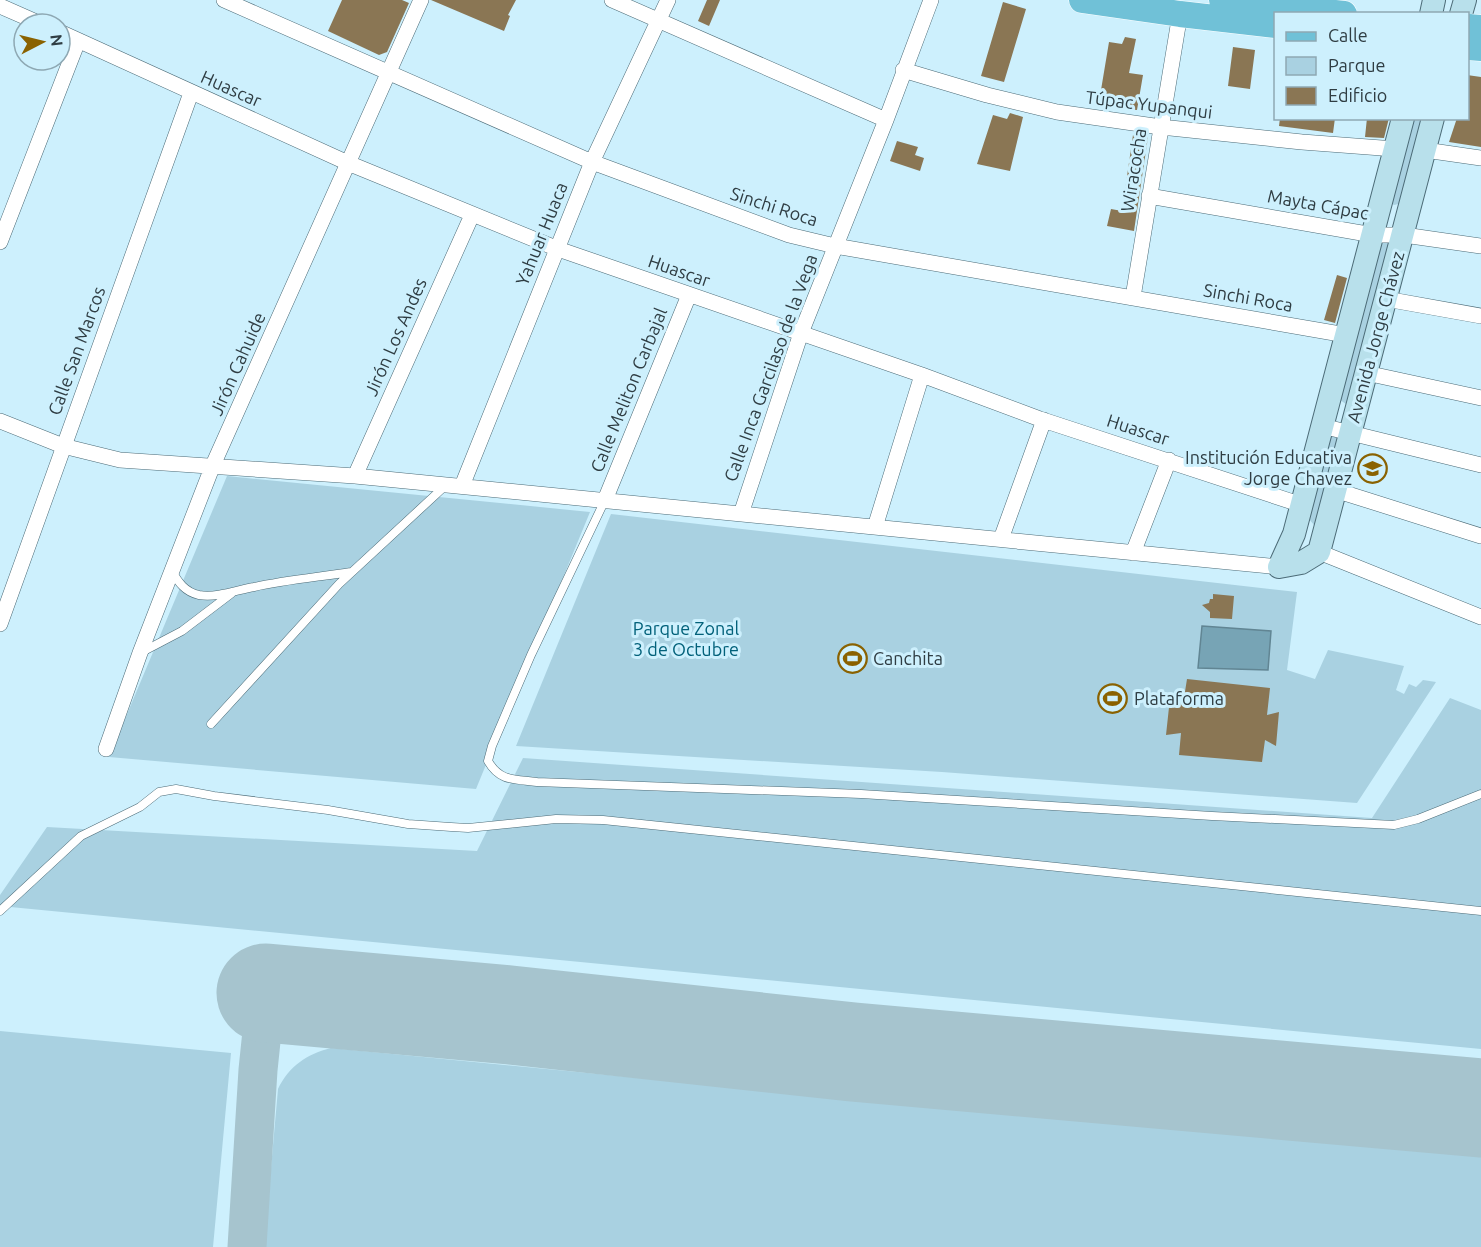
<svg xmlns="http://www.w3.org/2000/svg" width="1481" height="1247" font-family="Ubuntu,sans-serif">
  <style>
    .green { fill: #a9d1e1 }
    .water { fill: #77a4b5; stroke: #618593; stroke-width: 1.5 }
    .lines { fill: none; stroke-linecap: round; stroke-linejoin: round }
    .taxiway { stroke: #a6c4ce; stroke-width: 39 }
    .runway { stroke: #a6c4ce; stroke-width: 99 }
    .building { fill: #8a7654 }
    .lane-casing { stroke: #4c6b77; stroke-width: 9 }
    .street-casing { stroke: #4c6b77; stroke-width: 16 }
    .secondary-casing { stroke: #4c6b77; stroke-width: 24 }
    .primary-casing { stroke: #fff; stroke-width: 27 }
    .lane { stroke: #fff; stroke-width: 8 }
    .street { stroke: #fff; stroke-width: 15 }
    .secondary { stroke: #b8e0eb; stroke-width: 22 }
    .primary { stroke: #70c1d7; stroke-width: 26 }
    .labels { text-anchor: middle; stroke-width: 6; stroke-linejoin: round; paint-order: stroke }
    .street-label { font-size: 18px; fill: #2f3d43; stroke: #cdf0fd }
    .poi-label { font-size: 18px; fill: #2f3d43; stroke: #cdf0fd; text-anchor: start }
    .park-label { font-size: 18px; fill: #02617a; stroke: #cdf0fd }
  </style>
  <rect width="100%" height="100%" fill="#cdf0fd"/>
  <path class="green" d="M1411 119H1425L1403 203 1394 205 1389 201Z
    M1380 242H1393L1354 399 1346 404 1337 398Z
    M1328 434 1343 440 1321 522 1314 525 1308 518Z
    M227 476 590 512 476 789 109 757Z
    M611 514 1297 592 1287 670 1315 679 1328 650 1404 666 1396 690 1404 694 1409 684 1416 687 1423 680 1436 682 1357 803 942 772 516 746Z
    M1450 698 1481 710V1049L0 906V895L47 827 477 851 523 758 1372 818Z
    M0 1031 231 1053 213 1247H0Z
    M331 1048 742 1088 1481 1155V1247H264L278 1089C289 1066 307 1054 331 1048Z"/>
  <path class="water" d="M1202 626 1271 631 1268 670 1198 668Z"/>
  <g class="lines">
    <path class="taxiway" d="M247 1247 258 1070 266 993"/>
    <path class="runway" d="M266 993 510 1015 853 1052 1481 1108"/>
  </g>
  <path class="building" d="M342 0H402L409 3 387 52 379 55 328 31Z
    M431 0H516L508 15 510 16 504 31Z
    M707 0H720L709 26 698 21Z
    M1003 2 1026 9 1004 82 981 76Z
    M1125 37 1136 39 1129 73 1143 75 1137 110 1111 107 1112 104 1099 102 1109 42 1122 44Z
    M1233 47 1255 50 1250 89 1228 86Z
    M1467 75 1481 77V147L1449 142 1457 118H1467Z
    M1010 113 1023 117 1010 171 977 164 993 115 1007 119Z
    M1280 118H1335L1333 133 1279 126Z
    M1367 118H1389L1384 138 1365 137Z
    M1133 135 1148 137 1134 231 1107 226 1111 209 1122 211Z
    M897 141 918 147 915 155 924 158 920 171 890 161Z
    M1337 275 1347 278 1335 323 1324 320Z
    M1213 594 1234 596 1232 619 1210 618V612L1202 605 1209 603 1210 599H1213Z
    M1187 679 1270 688 1267 715 1279 712 1276 746 1265 740 1262 762 1179 755 1181 733 1166 735 1170 698H1184Z"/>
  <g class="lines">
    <defs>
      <path id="lane" d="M605 500 531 655 492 746 488 761C500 782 515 779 537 782L861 794 1212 816 1394 825 1418 819 1481 794
        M172 571C178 582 185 592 199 595 217 598 237 590 254 587 285 580 319 577 351 572
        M142 652 182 631 232 593
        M211 724 339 584 445 486
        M0 911 81 836 140 807 159 792 176 789 214 796 328 810 408 824 451 827 468 828 556 819 603 820 1481 911"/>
      <path id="street" d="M224 0 592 162 789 235 835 246 1346 335
        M612 0 886 120
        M0 6 41 24
        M60 32 348 163 558 249 922 375 1040 419 1302 505
        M903 70 987 95 1057 112 1161 127 1302 142 1395 149
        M1425 150 1481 158
        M1149 196 1373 235H1404L1481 246
        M0 242 78 41
        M1133 297 1180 14
        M1386 299 1481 316
        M1366 373 1481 398
        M0 421 63 446 120 460 355 476 1279 567
        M1322 426 1481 465
        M355 476 472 215
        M462 486 592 162 668 0
        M1335 490 1481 536
        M605 500 689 295
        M741 514 801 333 886 120 931 0
        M875 527 922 375
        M1001 539 1044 420
        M1319 552 1481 617
        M1133 553 1169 460
        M0 624 191 93
        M106 749 140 653 213 465 421 0"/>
      <path id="secondary" d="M1431 14 1434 0
        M1461 14 1465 0
        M1279 567 1301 563 1319 552 1433 118
        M1279 567 1294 534 1403 118"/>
      <path id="primary" d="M1082 0 1180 14 1276 25
        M1222 0 1344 14
        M1468 27 1481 28
        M1468 47 1481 48"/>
    </defs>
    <use href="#lane" class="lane-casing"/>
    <use href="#street" class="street-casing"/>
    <use href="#secondary" class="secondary-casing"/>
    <use href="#primary" class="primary-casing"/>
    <use href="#lane" class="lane"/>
    <use href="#street" class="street"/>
    <use href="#secondary" class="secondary"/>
    <use href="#primary" class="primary"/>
  </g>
  <defs>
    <symbol id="school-ring" viewBox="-11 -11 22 22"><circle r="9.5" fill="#cdf0fd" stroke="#8a6201" stroke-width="1.5"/><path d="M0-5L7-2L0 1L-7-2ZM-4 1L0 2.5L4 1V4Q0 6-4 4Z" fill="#8a6201"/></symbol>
    <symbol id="stadium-ring" viewBox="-11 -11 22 22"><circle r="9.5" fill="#cdf0fd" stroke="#8a6201" stroke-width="1.5"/><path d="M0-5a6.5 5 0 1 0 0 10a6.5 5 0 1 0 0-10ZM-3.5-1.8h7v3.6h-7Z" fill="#8a6201"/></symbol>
  </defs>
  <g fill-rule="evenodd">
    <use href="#school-ring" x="1356" y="452" width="33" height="33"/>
    <use href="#stadium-ring" x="836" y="642" width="33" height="33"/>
    <use href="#stadium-ring" x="1096" y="682" width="33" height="33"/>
  </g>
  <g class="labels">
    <g class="street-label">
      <text transform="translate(231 89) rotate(24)" y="6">Huascar</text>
      <text transform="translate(1149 105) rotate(7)" y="6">Túpac Yupanqui</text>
      <text transform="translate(1134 170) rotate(-81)" y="6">Wiracocha</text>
      <text transform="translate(1318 205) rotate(10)" y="6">Mayta Cápac</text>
      <text transform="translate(774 207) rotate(18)" y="6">Sinchi Roca</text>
      <text transform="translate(542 234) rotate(-68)" y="6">Yahuar Huaca</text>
      <text transform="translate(679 271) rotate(19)" y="6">Huascar</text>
      <text transform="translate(1248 298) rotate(10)" y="6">Sinchi Roca</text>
      <text transform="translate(396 337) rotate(-66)" y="6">Jirón Los Andes</text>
      <text transform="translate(1376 337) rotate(-75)" y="6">Avenida Jorge Chávez</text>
      <text transform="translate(77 351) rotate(-70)" y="6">Calle San Marcos</text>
      <text transform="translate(238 364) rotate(-66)" y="6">Jirón Cahuide</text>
      <text transform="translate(771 368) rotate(-70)" y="6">Calle Inca Garcilaso de la Vega</text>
      <text transform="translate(629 390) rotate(-68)" y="6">Calle Meliton Carbajal</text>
      <text transform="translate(1138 430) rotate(18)" y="6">Huascar</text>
    </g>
    <g class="poi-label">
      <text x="1352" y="464" text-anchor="end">Institución Educativa<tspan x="1352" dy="21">Jorge Chavez</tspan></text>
      <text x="873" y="665">Canchita</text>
      <text x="1134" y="705">Plataforma</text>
    </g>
    <g class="park-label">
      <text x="686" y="635">Parque Zonal<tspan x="686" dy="21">3 de Octubre</tspan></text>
    </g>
  </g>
  <rect x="1274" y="12" width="195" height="108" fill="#cdf0fd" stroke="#8ea8b3" stroke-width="1.5"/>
  <rect x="1286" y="32" width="30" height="9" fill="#70c1d7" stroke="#8ea8b3" stroke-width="1.5"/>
  <text x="1328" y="42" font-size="18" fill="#2f3d43">Calle</text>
  <rect x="1286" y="57" width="30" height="18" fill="#a9d1e1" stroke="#8ea8b3" stroke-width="1.5"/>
  <text x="1328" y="72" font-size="18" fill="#2f3d43">Parque</text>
  <rect x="1286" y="87" width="30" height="18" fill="#8a7654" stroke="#8ea8b3" stroke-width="1.5"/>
  <text x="1328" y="102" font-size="18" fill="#2f3d43">Edificio</text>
  <g transform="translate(42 42) rotate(83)"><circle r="28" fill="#cdf0fd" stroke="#8ea8b3" stroke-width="1.5"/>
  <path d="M0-4.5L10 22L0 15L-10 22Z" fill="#8a6201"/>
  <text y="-9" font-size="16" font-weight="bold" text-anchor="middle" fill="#2f3d43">N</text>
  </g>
</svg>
